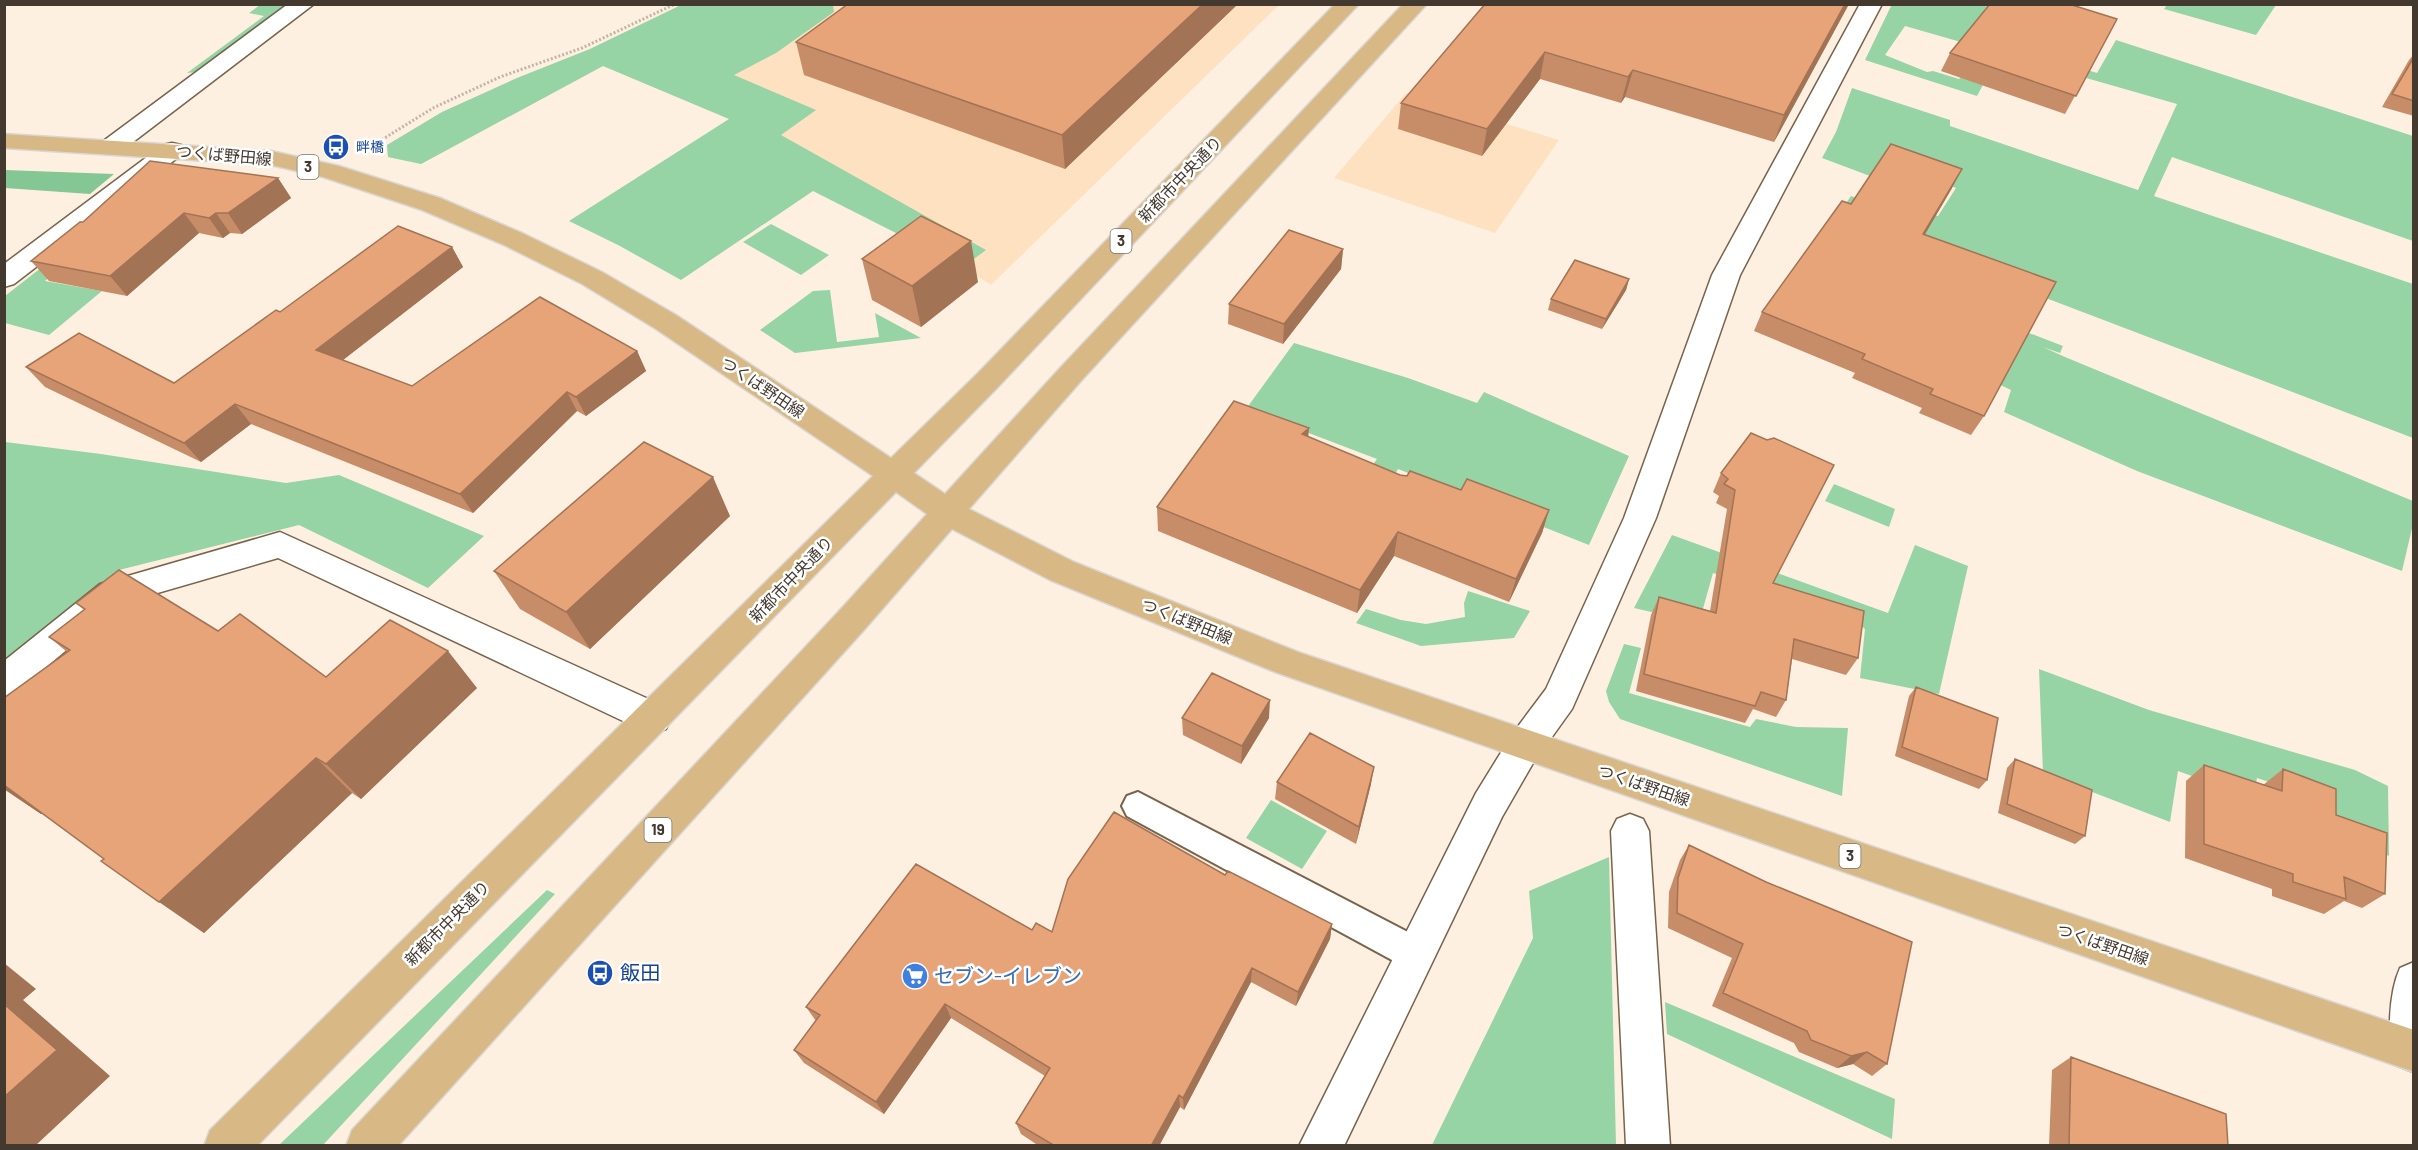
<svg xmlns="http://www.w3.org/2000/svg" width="2418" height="1150" font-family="Barlow,'Noto Sans JP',sans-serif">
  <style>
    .built { fill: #fee1c0 }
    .green { fill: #96d3a5 }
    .forest { fill: #84c694 }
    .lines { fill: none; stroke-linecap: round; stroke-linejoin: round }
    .service-casing { stroke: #78644c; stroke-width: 4 }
    .minor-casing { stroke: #78644c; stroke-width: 3 }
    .tertiary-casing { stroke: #78644c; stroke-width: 3 }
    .primary-casing { stroke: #d9d7d5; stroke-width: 3 }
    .path { stroke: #c2b5a7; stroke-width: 3; stroke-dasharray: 2 2; stroke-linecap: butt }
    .service { fill: #fff; fill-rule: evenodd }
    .minor { fill: #fff; fill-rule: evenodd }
    .tertiary { fill: #fff; fill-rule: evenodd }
    .primary { fill: #d8b985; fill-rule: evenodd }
    .wall { fill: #c78d68 }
    .shaded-wall { fill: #a27355 }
    .building { fill: #e7a479; stroke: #a27355; stroke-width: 1.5 }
    .labels { text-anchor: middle; stroke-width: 5; stroke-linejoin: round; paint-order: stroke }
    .far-transit-label { font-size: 14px; fill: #164399; stroke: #fff; text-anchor: start }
    .shield { fill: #fff; stroke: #7b746d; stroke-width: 1.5 }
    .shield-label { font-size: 15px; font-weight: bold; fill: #43392f }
    .street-label { font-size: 16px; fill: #43392f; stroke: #fff }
    .near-transit-label { font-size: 20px; fill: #164399; stroke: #fff; text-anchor: start }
    .near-shop-label { font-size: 20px; fill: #366cbe; stroke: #fff; text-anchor: start }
  </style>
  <rect width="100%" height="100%" fill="#fef0e0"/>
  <path class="built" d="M681 5H1279L991 285 729 119 603 66 421 164 388 157 387 145 442 112 517 78 590 49Z
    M1406 93 1559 140 1495 233 1334 178Z"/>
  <path class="green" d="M1892 4 1988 5 1973 27 2029 52 2097 73 2116 40 2413 136V241L2172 157 2154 196 2413 284V438L1836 218 1851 196 1877 205 1880 198 1938 216 1956 188 1881 161 1870 176 1822 158 1836 132 1852 88 1950 120V126L2138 190 2177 104 1905 26 1885 55 1927 72 1933 71 1959 79 1964 74 1985 81 1977 96 1865 60Z
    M260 5H288L198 72 187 73 264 16 249 13Z
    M681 5H833L834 12 776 53 734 75 816 110 781 135 986 250 963 267 813 191 681 280 618 245 569 221 729 119 603 66 421 164 388 157 387 145 442 112 517 78 590 49Z
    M2167 5 2276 4V5L2256 35 2164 9Z
    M97 224 95 240 45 281 102 291 49 335 5 323V296Z
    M771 224 829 255 801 275 743 242Z
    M830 290 837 342 879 337 875 313 921 338 795 353 760 330 813 291Z
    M1990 318 2063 346 2060 353 2043 347 2065 357 2413 501V524L2402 571 2137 471 2004 412 2011 390 1968 370Z
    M1294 343 1408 378 1477 403 1484 392 1629 456 1589 545 1398 469 1362 534 1352 492 1377 459 1246 409Z
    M5 442 101 454 286 483 339 475 484 536 428 588 299 525 119 570 5 663Z
    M1834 484 1895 509 1889 527 1825 501Z
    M1672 535 1888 613 1915 545 1968 566 1939 694 1860 678 1865 629 1851 617 1713 573 1699 623 1634 608Z
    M1468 591 1530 611 1514 638 1421 646 1356 623 1366 609 1401 620 1426 624 1465 617 1464 603Z
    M1624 644 1641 648 1629 693 1750 727 1756 719 1796 727 1848 728 1842 796 1620 719 1609 702 1606 691Z
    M2039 669 2149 710 2355 770 2388 786 2389 856 2328 829 2318 798 2257 778 2253 798 2178 771 2170 822 2043 773Z
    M1271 800 1327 831 1302 869 1246 838Z
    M1609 857 1616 1145H1432L1533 938 1529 891Z
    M547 890 555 894 323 1145H279Z
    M1665 1002 1895 1099 1892 1139 1667 1034Z"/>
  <path class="forest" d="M5 170 114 174 90 194 5 188Z"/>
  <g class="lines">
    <defs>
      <path id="service" d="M1138 792 1427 942 1432 954 1427 966 1415 971 1403 966 1127 816 1122 806 1127 796Z"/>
      <path id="minor" d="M288 4H314L120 152 111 154 102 152 99 147 102 142Z
        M1860 4H1882L1740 275 1656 518 1572 709 1539 755 1526 760 1513 755 1508 744 1513 733 1546 689 1624 518 1712 275Z
        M172 143 181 145 184 150 181 155 14 284 4 287V264L163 145Z
        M280 532 666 707 671 718 666 729 653 733 640 729 278 558 123 603 16 692 4 697V661L100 584Z
        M1630 814 1643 819 1649 831 1670 1146H1626L1611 831 1617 819Z
        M2414 962V1070L2411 1071 2396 1065C2386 1041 2389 992 2400 968Z"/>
      <path id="tertiary" d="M1526 728 1539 733 1544 744 1502 817 1344 1146H1299L1476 793 1513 733Z"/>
      <path id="primary" d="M1335 4H1359L998 387 914 473 945 494 1061 367 1403 4H1427L1081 381 969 509 1074 562 1298 652 2414 1030V1072L1275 672 1050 580 952 529 864 630 398 1146H346L352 1130 840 610 927 514 896 492 257 1146H204L210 1130 873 476 656 329 582 284 504 245 422 210 323 177 271 165 4 148V134L271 151 339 166 440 198 522 233 602 272 676 315 891 458 978 373Z"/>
    </defs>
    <use href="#service" class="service-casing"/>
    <use href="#minor" class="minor-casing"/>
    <use href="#tertiary" class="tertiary-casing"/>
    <use href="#primary" class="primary-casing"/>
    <path class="path" d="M375 144 433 108 500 77 582 48 675 4"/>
    <use href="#service" class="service"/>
    <use href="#minor" class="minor"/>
    <use href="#tertiary" class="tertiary"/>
    <use href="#primary" class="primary"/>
  </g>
  <path class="wall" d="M848 4H1238L1065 169 804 75 796 42Z
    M1485 4H1849L1774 142 1625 97 1621 103 1540 79 1482 156 1398 129 1401 103Z
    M2117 19 2065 114 1941 71 1950 53Z
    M2414 54V116L2382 107 2409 60Z
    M278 178 291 198 242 234 230 233 223 238 199 233 127 296 49 281 31 261 83 222Z
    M1952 188 1925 234 1984 416 1971 435 1919 413 1922 408 1852 378 1855 373 1754 331 1762 312 1851 204Z
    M452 247 463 267 343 360 412 386 637 351 646 371 586 416 577 411 473 513 251 424 201 462 45 387 26 367 174 383 280 312Z
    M1343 249 1341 269 1283 344 1228 324 1229 304Z
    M862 259 978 282 921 327 872 300Z
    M1629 279 1626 290 1602 329 1548 310 1551 299Z
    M1751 433 1773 583 1858 658 1846 675 1792 659 1786 700 1776 717 1753 709 1745 723 1636 691 1651 615 1659 597 1710 611 1727 509 1716 503 1719 496 1713 492 1721 473Z
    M1308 437 1400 475 1461 490 1549 510 1542 533 1509 602 1394 556 1357 613 1158 531 1157 507Z
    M730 516 590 649 520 609 494 571Z
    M76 603 218 631 326 677 477 688 361 799 352 793 204 933 43 813 41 814 4 789V698L67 652 49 637 84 610Z
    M1916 687 1987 780 1979 789 1895 756 1909 696Z
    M1182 718H1269L1241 764 1183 735Z
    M2015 759 2085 836 2075 844 1998 813 2007 768Z
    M2204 765 2263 785 2283 769 2336 815 2385 894 2362 908 2344 901 2324 914 2272 896V889L2185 858 2186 781Z
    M1277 782 1371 784 1356 844 1275 799Z
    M1689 845 1887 1064 1872 1076 1853 1064 1837 1068 1799 1052 1794 1043 1712 1006 1732 958 1668 928 1669 892 1680 860Z
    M1225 875 1332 924 1330 939 1296 1006 1251 982 1184 1110 1180 1107 1159 1146H1039L1021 1134 1016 1123 1045 1076 951 1018 884 1114 804 1063 794 1050 816 1021 806 1007 1032 930 1052 932Z
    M2071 1057 2228 1146H2049L2052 1070Z"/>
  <path class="shaded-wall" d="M1203 4H1238L1065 169 1062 135Z
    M1845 4H1849L1774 142 1784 115Z
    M1545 52 1540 79 1482 156 1487 129Z
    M1633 70 1625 97 1621 103 1628 77Z
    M1962 169 1952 188 1914 253 1923 234Z
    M278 178 291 198 242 234 228 213Z
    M184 213 199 233 127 296 110 276Z
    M216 213 230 233 223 238 209 218Z
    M971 241 978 282 921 327 912 286Z
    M452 247 463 267 330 370 316 350Z
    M1343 249 1341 269 1283 344 1284 324Z
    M1629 279 1626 290 1602 329 1606 319Z
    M637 351 646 371 586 416 576 397Z
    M567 392 577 411 473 513 460 494Z
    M235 404 251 424 201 462 184 443Z
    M1309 428 1307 452 1302 434Z
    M713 477 730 516 590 649 566 612Z
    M1549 510 1542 533 1509 602 1516 579Z
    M1398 532 1394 556 1357 613 1360 590Z
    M448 651 477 688 361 799 326 764Z
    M1270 700 1269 718 1241 764 1242 746Z
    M316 758 352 793 204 933 159 902Z
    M1374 767 1371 784 1356 844 1359 827Z
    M4 784 44 812 41 814 4 789Z
    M1332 924 1330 939 1296 1006 1298 992Z
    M4 963 36 989 23 1000 110 1076 35 1146H4Z
    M1252 968 1251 982 1184 1110 1183 1098Z
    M945 1004 951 1018 884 1114 876 1102Z
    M1867 1052 1853 1064 1837 1068 1851 1056Z
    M1179 1095 1180 1107 1159 1146H1151Z"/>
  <path class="building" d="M848 4H1203L1062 135 796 42Z
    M1485 4H1845L1784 115 1633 70 1628 77 1545 52 1487 129 1401 103Z
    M1990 4H2069L2117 19 2076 96 1950 53Z
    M2414 57V101L2392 94Z
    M1891 144 1962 169 1923 234 2056 282 1984 416 1930 394 1933 389 1862 359 1865 354 1762 312 1842 201 1851 204Z
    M150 161 278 178 228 213H216L209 218 184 213 110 276 31 261 80 222H83Z
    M921 216 971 241 912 286 862 259Z
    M398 226 452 247 316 350 412 386 540 297 637 351 576 397 567 392 460 494 235 404 184 443 26 367 79 333 174 383 276 310 280 312Z
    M1289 230 1343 249 1284 324 1229 304Z
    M1575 260 1629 279 1606 319 1551 299Z
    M1234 401 1309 428 1302 434 1400 475 1407 476 1410 471 1461 490 1467 479 1549 510 1516 579 1398 532 1360 590 1157 507Z
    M1751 433 1767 440 1774 438 1834 465 1773 583 1864 611 1858 658 1794 639 1786 700 1761 692 1755 706 1644 674 1659 597 1716 613 1735 490 1724 484 1728 479 1721 473Z
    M644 442 713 477 566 612 494 571Z
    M119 570 218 631 240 614 326 677 390 620 448 651 326 764 316 758 159 902 101 861 104 859 4 785V698L70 650 49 637 85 609 76 603Z
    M1212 673 1270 700 1242 746 1182 718Z
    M1916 687 1998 718 1987 780 1902 747Z
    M1310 733 1374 767 1359 827 1277 782Z
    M2015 759 2092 790 2085 836 2007 804Z
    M2204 765 2282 791 2283 769 2336 789V815L2387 833 2385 894 2344 877 2346 899 2293 882V874L2204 844Z
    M1114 812 1225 875 1228 871 1332 924 1298 992 1252 968 1183 1098 1179 1095 1151 1146H1055L1016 1123 1050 1068 945 1004 876 1102 794 1050 820 1015 806 1007 916 864 1032 930 1036 923 1052 932 1068 879Z
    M1689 845 1766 882 1912 942 1887 1064 1867 1052 1851 1056 1811 1040 1807 1031 1723 993 1743 944 1677 913 1678 878Z
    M4 1004 57 1050 4 1097Z
    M2071 1057 2226 1114 2228 1146H2069Z"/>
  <defs>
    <symbol id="bus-disc" viewBox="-11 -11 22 22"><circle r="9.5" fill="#1a4fb4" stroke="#fff"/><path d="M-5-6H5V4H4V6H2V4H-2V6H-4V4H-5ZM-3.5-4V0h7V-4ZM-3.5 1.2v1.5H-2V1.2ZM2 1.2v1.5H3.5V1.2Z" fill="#fff"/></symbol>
    <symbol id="supermarket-disc" viewBox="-11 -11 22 22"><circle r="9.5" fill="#3f7fe0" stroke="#fff"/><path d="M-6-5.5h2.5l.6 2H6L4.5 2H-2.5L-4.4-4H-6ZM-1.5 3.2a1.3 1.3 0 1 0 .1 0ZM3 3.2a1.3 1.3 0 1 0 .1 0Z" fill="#fff"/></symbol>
  </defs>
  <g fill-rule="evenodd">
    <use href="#bus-disc" x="321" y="132" width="30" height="30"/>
    <use href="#bus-disc" x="585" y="958" width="30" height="30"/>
    <use href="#supermarket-disc" x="900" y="961" width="30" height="30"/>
  </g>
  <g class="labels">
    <g class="far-transit-label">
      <text x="356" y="152">畔橋</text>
    </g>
    <g class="shield">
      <rect x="297.5" y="155" width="21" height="24" rx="4.5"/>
      <rect x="1110.5" y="229" width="21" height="24" rx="4.5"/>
      <rect x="644.5" y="818" width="27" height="24" rx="4.5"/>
      <rect x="1839.5" y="844" width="21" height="24" rx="4.5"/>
    </g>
    <g class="shield-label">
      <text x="308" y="172">3</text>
      <text x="1121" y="246">3</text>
      <text x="658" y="835">19</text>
      <text x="1850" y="861">3</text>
    </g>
    <g class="street-label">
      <text transform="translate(224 155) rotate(5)" y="6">つくば野田線</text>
      <text transform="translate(1180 179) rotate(-46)" y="6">新都市中央通り</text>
      <text transform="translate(763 387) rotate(34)" y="6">つくば野田線</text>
      <text transform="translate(791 579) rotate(-46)" y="6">新都市中央通り</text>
      <text transform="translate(1187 621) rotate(22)" y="6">つくば野田線</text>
      <text transform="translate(1644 785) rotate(19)" y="6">つくば野田線</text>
      <text transform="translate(447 923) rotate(-45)" y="6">新都市中央通り</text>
      <text transform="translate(2103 944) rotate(19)" y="6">つくば野田線</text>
    </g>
    <g class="near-transit-label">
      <text x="620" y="980">飯田</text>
    </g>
    <g class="near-shop-label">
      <text x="934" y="983">セブン-イレブン</text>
    </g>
  </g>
  <rect width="2418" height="1150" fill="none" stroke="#43392f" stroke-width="12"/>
</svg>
